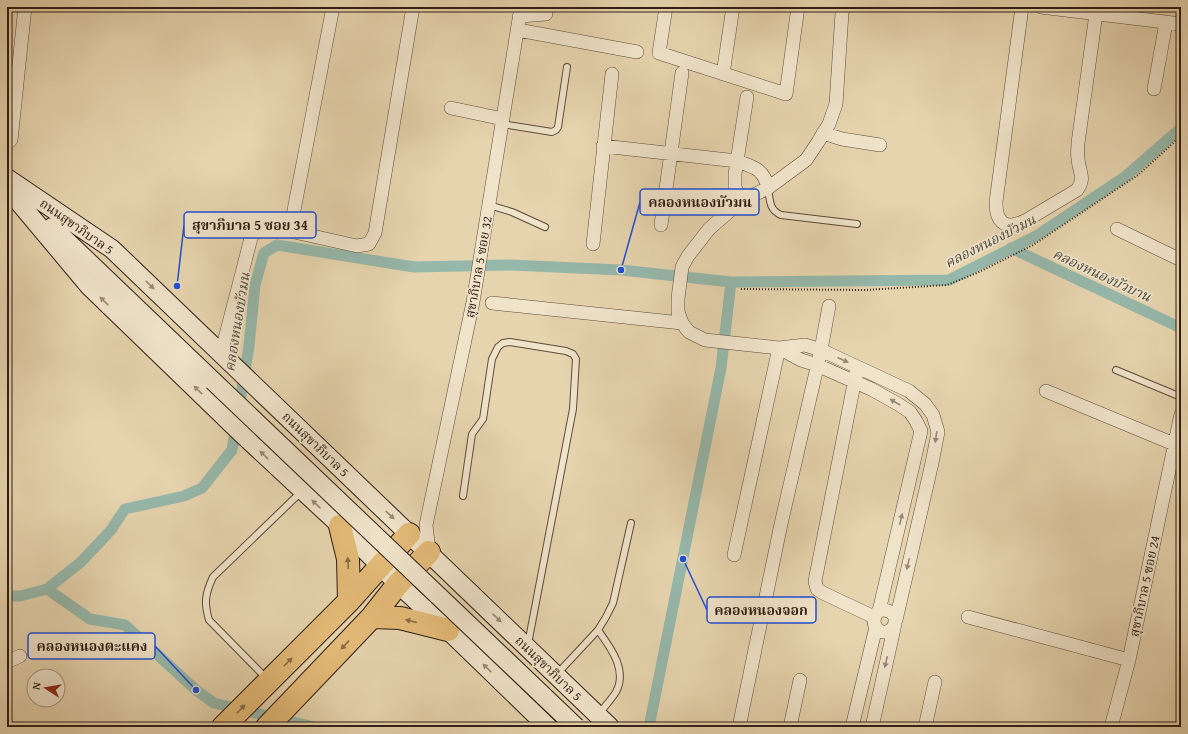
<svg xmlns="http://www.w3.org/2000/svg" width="1188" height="734" font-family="'Gentium Book Plus','Noto Serif Thai',serif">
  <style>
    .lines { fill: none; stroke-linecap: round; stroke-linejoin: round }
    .canal { stroke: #96b8ab; stroke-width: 11 }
    .lane-casing { stroke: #5e4b3a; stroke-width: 8 }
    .street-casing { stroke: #5e4b3a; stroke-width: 14 }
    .secondary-casing { stroke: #301d13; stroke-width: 20 }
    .highway-casing { stroke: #301d13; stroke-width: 24 }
    .path { stroke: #301d13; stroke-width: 2; stroke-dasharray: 1 2; stroke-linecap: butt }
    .lane { stroke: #efe3ca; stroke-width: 6 }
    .street { stroke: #efe3ca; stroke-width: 13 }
    .secondary { stroke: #efe3ca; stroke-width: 18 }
    .highway { stroke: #e3ba77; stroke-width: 22 }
    .secondary-bridge-casing { stroke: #301d13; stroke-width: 20; stroke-linecap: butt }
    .secondary-bridge { stroke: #efe3ca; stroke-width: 18 }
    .oneway { fill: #998a78 }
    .oneway2 { fill: #8a6c45 }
    .labels { text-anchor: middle; stroke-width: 3.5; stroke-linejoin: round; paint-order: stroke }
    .street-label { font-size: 13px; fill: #301d13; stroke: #efe3ca }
    .water-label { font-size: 14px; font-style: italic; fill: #4f4c41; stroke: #efe3ca }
    .leader { fill: none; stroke: #1d4ed8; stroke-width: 1.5 }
    .callout-dot { fill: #1d4ed8; stroke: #efe3ca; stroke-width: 1.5 }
    .callout { fill: #efe3ca; stroke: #1d4ed8; stroke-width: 1.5 }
    .callout-label { font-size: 14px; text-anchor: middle; font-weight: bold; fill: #301d13 }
  </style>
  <rect width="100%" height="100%" fill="#e6d4ae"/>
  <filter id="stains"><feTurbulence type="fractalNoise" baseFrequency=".005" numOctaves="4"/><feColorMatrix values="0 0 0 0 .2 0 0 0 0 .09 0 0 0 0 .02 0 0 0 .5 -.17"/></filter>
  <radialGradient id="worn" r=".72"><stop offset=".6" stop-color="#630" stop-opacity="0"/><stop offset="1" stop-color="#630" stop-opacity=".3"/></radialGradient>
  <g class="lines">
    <path class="canal" d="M1011 248 1181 328
      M47 589 90 619 125 625 196 690 214 703 314 727
      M7 596H20L47 589 81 562 111 530 125 509 184 496 202 488 232 450 249 346 255 285 264 253 277 245 414 267 511 265 621 270 731 282 949 280 1036 236 1126 176 1181 128
      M649 727 721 368 731 282"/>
    <defs>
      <path id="lane" d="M502 124 552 132 556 130 558 127 567 67
        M768 188C770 200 769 210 781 215L857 224
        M489 205 512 212 545 227
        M1116 370 1181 397
        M463 496 472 434 483 419 492 359 498 347 503 343 510 342 566 351 573 354 576 359 573 409 528 644
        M598 630C610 647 628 670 616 692 611 700 604 707 599 714
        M557 674 598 630 606 617 613 603 631 523
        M266 678 209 620C204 603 205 594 213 577L301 492"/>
      <path id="street" d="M666 7 659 53 786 94 798 7
        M844 7 842 13 836 104 829 124 818 142 806 160 768 188 741 201 709 229 688 256 682 267 678 298V312L682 323 689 332 705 340 779 348 805 345 821 350 909 391 925 404 933 415 938 432 932 463 896 620
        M1022 7 996 202C996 223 1005 230 1025 221L1077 190C1086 178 1079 172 1078 159 1077 154 1078 148 1078 143L1096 14
        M1041 7 1181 24
        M520 16 546 14
        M518 30 637 52
        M723 74 733 7
        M1154 89 1166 23
        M451 108 503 119
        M823 133 842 139 880 145
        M7 143 11 140 25 7
        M603 146 737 161C754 167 764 169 768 188
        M741 201 735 187V174L747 97
        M661 225 682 73
        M1117 229 1181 260
        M290 231 333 7
        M593 244 612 74
        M492 303 682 323
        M779 348 801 360 817 365 871 389 898 404 910 412 916 421 921 431 879 611
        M221 354 251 238 254 232 260 231H290L357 246 369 244 375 233 413 7
        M856 374 815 581 817 589 823 593 874 617
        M1046 391 1174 444
        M429 552 426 525 473 302 521 7
        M734 555 779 348
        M968 617 1129 660
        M7 662 20 656
        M739 727 781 524 821 350 829 306
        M790 727 800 680
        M852 727 876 627
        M872 727 895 624V617L892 613C872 600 867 634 886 632 891 631 893 628 895 624
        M925 727 935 682
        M1111 727 1129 660 1181 414"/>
      <path id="secondary" d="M7 178 112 249 610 727
        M7 188 89 286 241 433 345 530 398 584 448 630 548 727
        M52 227 213 381"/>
      <path id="highway" d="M340 526 348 559 349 601
        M372 617 400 618 448 630
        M223 727 349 601 409 534
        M267 727 372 617 398 584 429 552"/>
    </defs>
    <use href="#lane" class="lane-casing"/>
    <use href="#street" class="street-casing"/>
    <use href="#secondary" class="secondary-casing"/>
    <use href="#highway" class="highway-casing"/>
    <path class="path" d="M741 289 865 290 947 285 977 273 1033 245 1138 175 1181 136"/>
    <use href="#lane" class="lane"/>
    <use href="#street" class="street"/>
    <use href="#secondary" class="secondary"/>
    <use href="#highway" class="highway"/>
    <defs>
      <path id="secondary-bridge" d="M213 381 576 727"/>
    </defs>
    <use href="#secondary-bridge" class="secondary-bridge-casing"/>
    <use href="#secondary-bridge" class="secondary-bridge"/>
  </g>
  <defs><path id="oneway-solid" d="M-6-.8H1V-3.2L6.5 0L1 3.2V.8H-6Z"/></defs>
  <g class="oneway">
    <use href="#oneway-solid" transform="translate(150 285) rotate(44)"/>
    <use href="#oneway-solid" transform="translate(104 301) rotate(-136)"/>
    <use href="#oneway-solid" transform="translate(843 360) rotate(24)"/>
    <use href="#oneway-solid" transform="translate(198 390) rotate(-136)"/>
    <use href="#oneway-solid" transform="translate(895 402) rotate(-150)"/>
    <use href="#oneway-solid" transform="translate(936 437) rotate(98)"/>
    <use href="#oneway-solid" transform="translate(264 455) rotate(-136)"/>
    <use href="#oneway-solid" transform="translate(316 504) rotate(-137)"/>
    <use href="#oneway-solid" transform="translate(390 515) rotate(44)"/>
    <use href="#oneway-solid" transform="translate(901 519) rotate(-77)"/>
    <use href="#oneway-solid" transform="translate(908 564) rotate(103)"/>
    <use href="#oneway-solid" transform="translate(497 618) rotate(44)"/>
    <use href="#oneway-solid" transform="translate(886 662) rotate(103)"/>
    <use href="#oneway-solid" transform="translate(487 668) rotate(-136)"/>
  </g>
  <g class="oneway2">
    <use href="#oneway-solid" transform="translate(348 563) rotate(-94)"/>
    <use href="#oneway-solid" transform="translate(411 621) rotate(-166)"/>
    <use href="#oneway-solid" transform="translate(345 645) rotate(133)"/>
    <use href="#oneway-solid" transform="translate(288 662) rotate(-45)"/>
    <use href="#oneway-solid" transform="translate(241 709) rotate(-46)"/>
  </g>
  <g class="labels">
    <g class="street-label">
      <text transform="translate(77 226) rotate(35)" y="5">ถนนสุขาภิบาล 5</text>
      <text transform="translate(478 267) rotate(-80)" y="5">สุขาภิบาล 5 ซอย 32</text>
      <text transform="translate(316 444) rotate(44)" y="5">ถนนสุขาภิบาล 5</text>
      <text transform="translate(1144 586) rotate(-78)" y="5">สุขาภิบาล 5 ซอย 24</text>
      <text transform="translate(549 668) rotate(44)" y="5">ถนนสุขาภิบาล 5</text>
    </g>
    <g class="water-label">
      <text transform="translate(990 241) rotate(-27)" y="5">คลองหนองบัวมน</text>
      <text transform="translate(1102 275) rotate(25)" y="5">คลองหนองบัวบาน</text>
      <text transform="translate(237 322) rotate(-81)" y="5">คลองหนองบัวมน</text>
    </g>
  </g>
  <path class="leader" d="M621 270L640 202M177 286L184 225M683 559L707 610M196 690L155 646"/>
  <g class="callout-dot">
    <circle cx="621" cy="270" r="4"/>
    <circle cx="177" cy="286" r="4"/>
    <circle cx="683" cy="559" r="4"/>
    <circle cx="196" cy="690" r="4"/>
  </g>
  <g class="callout">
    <rect x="640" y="189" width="119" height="26" rx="4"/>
    <rect x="184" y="212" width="132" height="26" rx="4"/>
    <rect x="707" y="597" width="109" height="26" rx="4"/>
    <rect x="28" y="633" width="127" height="26" rx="4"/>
  </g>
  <g class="callout-label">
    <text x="700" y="207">คลองหนองบัวมน</text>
    <text x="250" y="230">สุขาภิบาล 5 ซอย 34</text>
    <text x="761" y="615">คลองหนองจอก</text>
    <text x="92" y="651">คลองหนองตะแคง</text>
  </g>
  <rect width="1188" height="734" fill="none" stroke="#e6d4ae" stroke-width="24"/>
  <rect x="8" y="8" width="1172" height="718" fill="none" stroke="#301d13" stroke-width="2"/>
  <rect x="12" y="12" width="1164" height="710" fill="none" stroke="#301d13"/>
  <g transform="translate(46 688) rotate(282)"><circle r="19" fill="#efe3ca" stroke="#a39481"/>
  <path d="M0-3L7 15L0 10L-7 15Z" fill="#8f2418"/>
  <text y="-6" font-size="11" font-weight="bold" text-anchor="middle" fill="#301d13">N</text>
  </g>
  <rect width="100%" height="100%" filter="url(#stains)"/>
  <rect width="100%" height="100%" fill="url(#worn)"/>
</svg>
